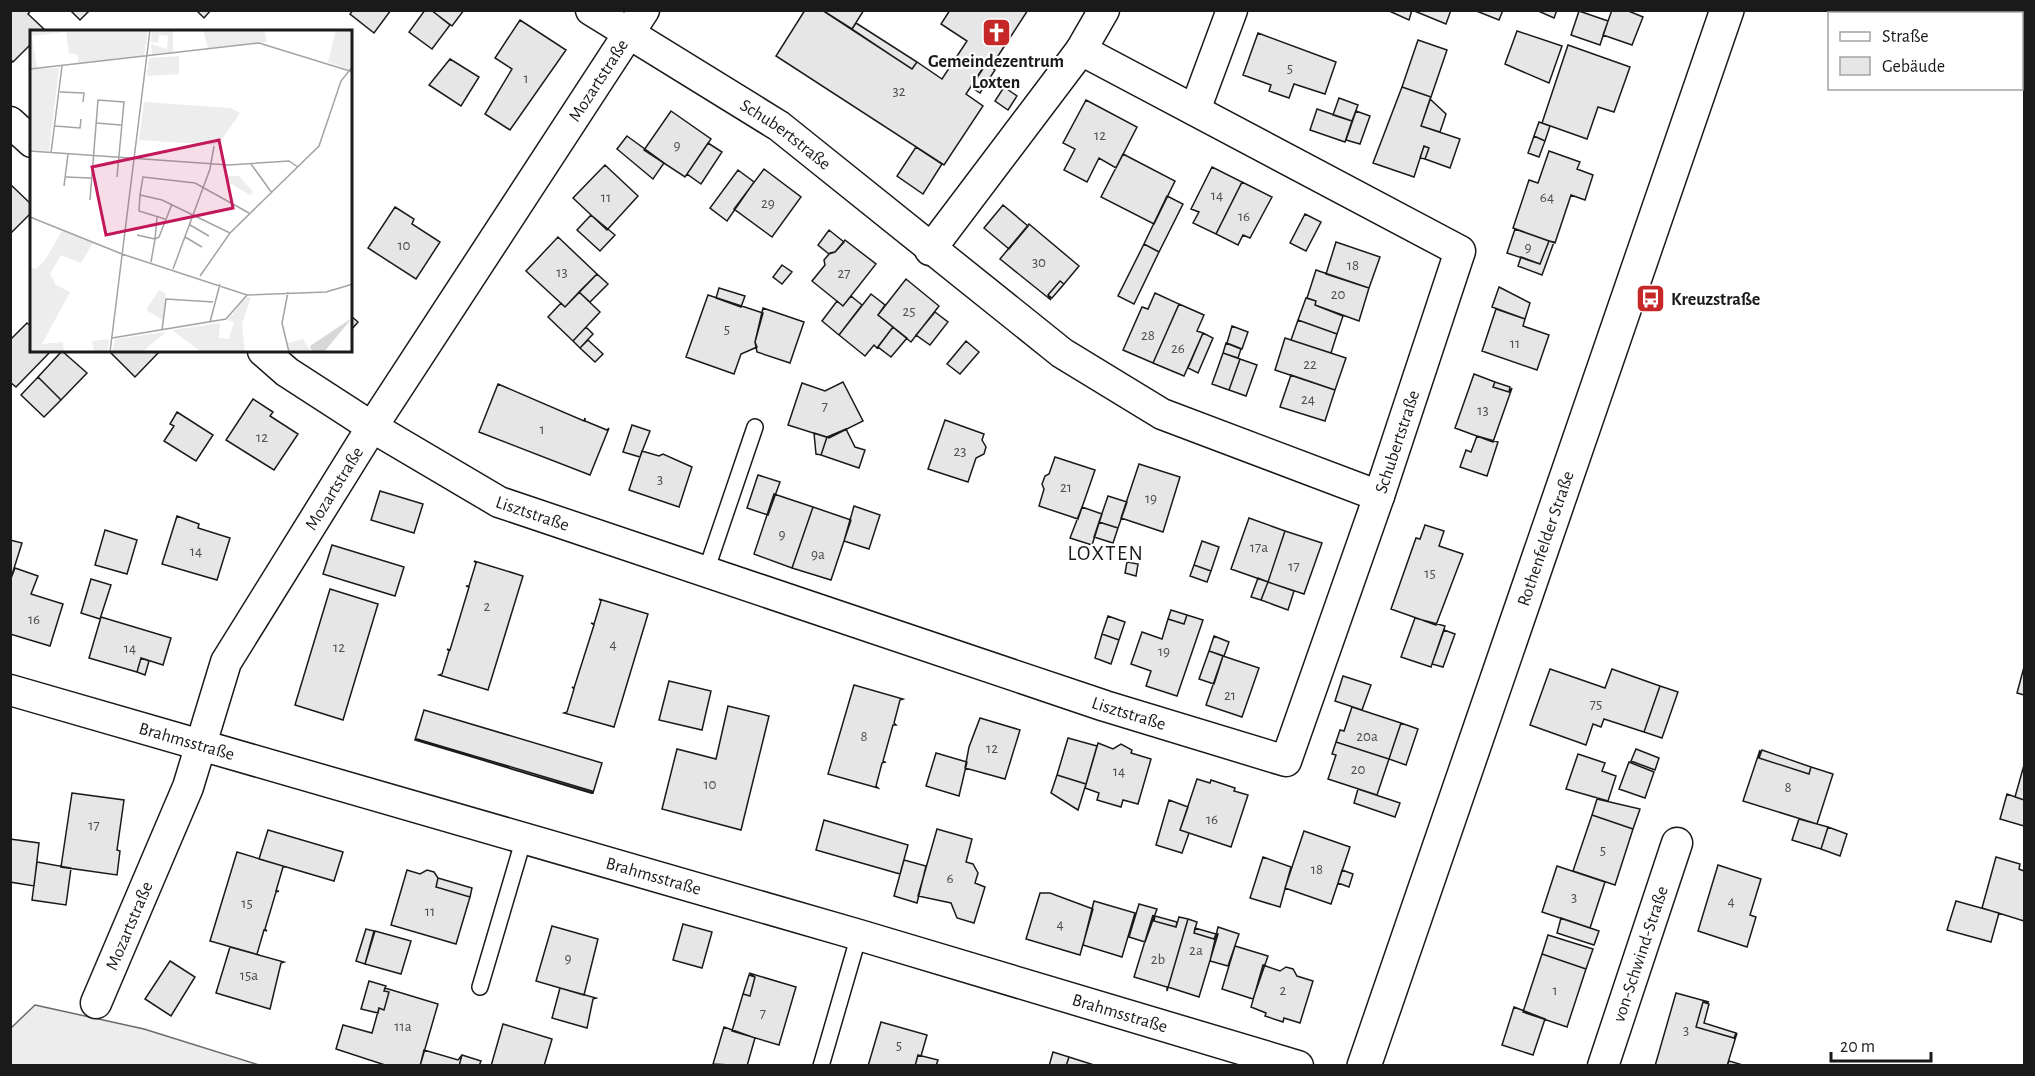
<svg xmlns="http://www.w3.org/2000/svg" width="2035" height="1076" font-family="'Alegreya Sans',sans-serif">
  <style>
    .built { fill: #ededed; stroke: #6a6a6a; stroke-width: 1.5 }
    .building { fill: #e6e6e6; stroke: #1a1a1a; stroke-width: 1.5 }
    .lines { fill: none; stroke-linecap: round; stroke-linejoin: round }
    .service-casing { stroke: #1a1a1a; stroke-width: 18 }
    .minor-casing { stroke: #1a1a1a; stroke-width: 33 }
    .tertiary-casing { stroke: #1a1a1a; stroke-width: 36 }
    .service { stroke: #fff; stroke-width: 15 }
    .minor { stroke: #fff; stroke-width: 30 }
    .tertiary { stroke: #fff; stroke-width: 33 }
    .labels { text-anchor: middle; stroke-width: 4.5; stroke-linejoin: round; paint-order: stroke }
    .number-label { font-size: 15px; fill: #4d4d4d }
    .poi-label { font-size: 18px; font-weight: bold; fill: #1a1a1a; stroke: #fff }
    .street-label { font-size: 18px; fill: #1a1a1a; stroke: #fff }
    .quarter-label { font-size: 21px; letter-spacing: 1.5px; fill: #1a1a1a; stroke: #fff }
    .inset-road { fill: none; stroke: #a3a3a3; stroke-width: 1.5 }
    .view { fill: #c2185b; fill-opacity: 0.15; stroke: #c2185b; stroke-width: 3 }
    .inset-edge { fill: none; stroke: #1a1a1a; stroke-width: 3 }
  </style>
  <rect width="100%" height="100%" fill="#fff"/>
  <path class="built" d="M35 1005 144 1029 259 1065H11V1028Z"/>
  <path class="building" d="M10 10H31L28 14 45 30 32 32V43L13 62 10 59Z
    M70 10H90L80 20Z
    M196 10H211L204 18Z
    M353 10H391L374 33 350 14Z
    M425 10H431L450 25 432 49 409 32Z
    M431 10H464L452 26Z
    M805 10H822L912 69 917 62 942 79 967 41 941 24 950 10H1028L996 59 990 57 966 94 983 106 944 165 776 56Z
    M822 10H864L852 29Z
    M1387 10H1412L1409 20Z
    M1412 10H1451L1446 24Z
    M1474 10H1503L1499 20Z
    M1536 10H1557L1554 18Z
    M1612 10H1626L1643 17 1632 45 1603 35Z
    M1579 11 1608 21 1600 45 1571 35Z
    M520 20 566 50 510 130 485 114 512 69 495 58Z
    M856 23 917 62 912 69 852 29Z
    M1517 31 1562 46 1549 83 1505 64Z
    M1258 33 1336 62 1325 94 1294 84 1289 98 1269 91 1271 85 1243 75Z
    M1418 40 1447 50 1431 97 1402 87Z
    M1568 45 1630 67 1614 112 1598 107 1587 139 1542 123Z
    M450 59 479 77 461 106 429 85Z
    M986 64 995 70 980 93 971 87Z
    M1004 87 1017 96 1008 110 995 101Z
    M1402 87 1431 97 1421 126 1460 139 1450 168 1425 159 1429 148 1424 146 1414 177 1373 163Z
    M1339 98 1358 105 1352 121 1333 115Z
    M1430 99 1446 114 1440 132 1421 126Z
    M1086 100 1137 127 1116 168 1099 158 1087 182 1064 170 1075 149 1063 143Z
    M1317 109 1352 121 1345 142 1310 130Z
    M671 111 711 139 685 177 644 150Z
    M1356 111 1370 116 1360 144 1346 140Z
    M1539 122 1550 126 1545 141 1534 136Z
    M627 136 664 163 653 179 617 149Z
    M1534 136 1545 141 1539 157 1528 153Z
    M708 143 722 152 701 184 687 174Z
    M1424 146 1429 148 1425 159 1420 158Z
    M916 147 942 164 923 194 897 176Z
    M1549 151 1580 162 1577 169 1593 175 1585 200 1571 195 1555 243 1513 228 1529 180 1538 183Z
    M1123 154 1175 181 1154 224 1101 197Z
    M605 165 638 196 607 230 573 198Z
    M1212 167 1242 182 1216 234 1193 223 1199 212 1191 209Z
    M764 169 801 197 772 237 734 209Z
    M738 170 754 182 727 221 710 208Z
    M1242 182 1272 197 1250 238 1243 235 1238 245 1216 234Z
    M10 184 32 205V212L10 234Z
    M1167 196 1183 204 1159 252 1144 244Z
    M1003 205 1028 226 1009 249 984 228Z
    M395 207 414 219 412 224 440 242 416 279 368 248Z
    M1305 214 1321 222 1306 251 1290 243Z
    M591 215 615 235 600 251 577 230Z
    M1029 224 1079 266 1064 284 1060 281 1048 295 1051 300 1000 259Z
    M1515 229 1549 241 1540 264 1507 253Z
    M829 230 844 242 835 252 829 254 818 245Z
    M558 237 597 274 565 307 526 271Z
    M845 240 876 264 843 306 812 281 825 265 824 260 830 253 835 252Z
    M1549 241 1554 242 1542 275 1518 266 1521 257 1540 264Z
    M1336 242 1380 257 1369 288 1326 274Z
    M1144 244 1159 252 1134 304 1118 296Z
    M782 265 792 272 782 284 773 277Z
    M1316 270 1369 288 1359 321 1315 305 1316 301 1307 298Z
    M597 274 608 284 590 302 579 292Z
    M906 279 939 306 911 342 878 315Z
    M1060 281 1064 284 1052 298 1048 295Z
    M1499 287 1530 303 1525 319 1492 307Z
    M719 288 745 296 741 307 716 298Z
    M579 292 600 312 573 341 548 317 561 303 565 307Z
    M1155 293 1179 304 1153 363 1123 350 1142 307 1148 309Z
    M871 294 885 305 878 315 893 327 877 348 874 345 865 356 839 335Z
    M708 295 763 313 755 342 757 347 741 354 734 374 686 357Z
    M851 296 862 305 839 335 822 321 837 301 843 306Z
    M1306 298 1316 301 1315 305 1343 316 1337 334 1298 320Z
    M1179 304 1204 315 1197 331 1203 333 1184 376 1153 363Z
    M763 308 804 322 790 363 757 352 755 342Z
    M1496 309 1525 319 1523 326 1549 335 1537 370 1482 351Z
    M935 312 948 322 930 345 916 335Z
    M351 316 358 322 351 330Z
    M1298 320 1337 334 1331 353 1291 340Z
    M27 323 32 327V351H51L16 387 10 382V340Z
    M1232 326 1248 332 1242 349 1227 343Z
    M586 327 593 334 580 348 573 341Z
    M893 327 907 338 891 357 878 347Z
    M1203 333 1213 338 1198 373 1188 368Z
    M1285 338 1346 358 1335 390 1275 370Z
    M588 340 603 354 595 362 580 348Z
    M966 341 979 352 960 374 947 364Z
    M1226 343 1241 349 1238 358 1223 353Z
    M62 351 87 373 61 400 38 377Z
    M109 351H160L135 377Z
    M1223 353 1240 359 1229 390 1212 384Z
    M1240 359 1257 365 1246 396 1229 390Z
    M1474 374 1495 382 1493 387 1509 392 1512 388 1493 442 1455 428Z
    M1291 375 1335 390 1325 421 1280 407Z
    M38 377 61 400 44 417 21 395Z
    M843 382 863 421 829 438 788 425 802 383 825 391Z
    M1495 382 1510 387 1509 392 1493 387Z
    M498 384 584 421 585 418V421L607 430 609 428 590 475 479 432Z
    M253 399 273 412 270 416 298 434 274 470 226 440Z
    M177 412 213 435 196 461 164 441 174 426 170 424Z
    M945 420 984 434 982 440 986 447 984 454 976 458 968 482 928 469Z
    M632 425 650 431 640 457 623 452Z
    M846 429 855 447 865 450 859 468 821 455 827 437Z
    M814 433 827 437 821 455 816 454Z
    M1477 436 1498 442 1487 476 1460 467 1466 450 1471 452Z
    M642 451 659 456 663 454 692 467 679 507 629 490Z
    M1055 457 1095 470 1078 519 1039 506 1044 489 1042 484 1045 476 1049 474Z
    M1139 464 1180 477 1163 532 1121 518Z
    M758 475 780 482 768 515 747 508Z
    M380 491 423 504 414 533 371 520Z
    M774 494 813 507 792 568 754 554Z
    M1108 496 1127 502 1118 528 1099 522Z
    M854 506 880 515 869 549 844 541Z
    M813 507 851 520 831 580 792 568Z
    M1082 507 1102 514 1092 545 1070 538Z
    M177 516 199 524 198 528 230 538 217 580 162 564Z
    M1249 518 1285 531 1268 582 1231 569Z
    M1099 522 1118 528 1113 543 1094 537Z
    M1425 525 1444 531 1439 546 1463 554 1436 625 1391 609 1416 538 1420 539Z
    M105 530 137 540 127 574 95 565Z
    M1285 531 1322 543 1304 594 1268 582Z
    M10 540 22 543 10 581Z
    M1202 541 1219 547 1211 571 1194 565Z
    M332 545 404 567 395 596 323 574Z
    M474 561 523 576 488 690 439 675 442 674 449 651 447 649 450 650 469 587 466 586H469L476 563Z
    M1127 562 1138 564 1136 576 1125 573Z
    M1194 565 1211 571 1207 582 1190 576Z
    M15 568 38 576 31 594 63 604 50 646 10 634V581Z
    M1258 578 1268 582 1261 600 1251 597Z
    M91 579 111 585 100 619 81 613Z
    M1268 582 1294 591 1288 610 1261 600Z
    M330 589 378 604 343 720 295 705Z
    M599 599 648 614 614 727 564 713 567 712 574 689 572 687 574 688 594 625 591 623 594 624 601 601Z
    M1171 610 1187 615 1184 624 1168 619Z
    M1187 615 1203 620 1177 696 1146 686 1151 671 1131 664 1142 632 1162 639 1168 619 1184 624Z
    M1108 616 1125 622 1119 640 1102 634Z
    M101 617 171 638 163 665 141 658 137 672 89 658Z
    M1415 618 1445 626 1431 667 1401 657Z
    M1444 630 1455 634 1443 667 1432 664Z
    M1102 634 1119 640 1111 664 1095 658Z
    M1214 636 1229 642 1224 656 1209 651Z
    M1209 651 1223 656 1214 684 1199 679Z
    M1223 656 1259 668 1242 717 1206 705Z
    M141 658 149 661 145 675 137 672Z
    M2024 667V695L2017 693Z
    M1550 669 1605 688 1612 669 1660 686 1644 732 1604 719 1601 727 1593 724 1586 745 1530 725Z
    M1343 676 1371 685 1362 710 1335 701Z
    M669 681 711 691 702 730 659 720Z
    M854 685 903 699 900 700 894 723 896 725H893L883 761 885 762 882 763 876 786 878 788 828 774Z
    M1660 686 1678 692 1662 738 1644 732Z
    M728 706 769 716 741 830 662 809 677 749 716 759Z
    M1352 707 1401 723 1389 759 1336 742 1340 730 1344 731Z
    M424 710 602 763 593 793 415 740Z
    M980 718 1020 730 1005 779 965 768 969 747Z
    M1401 723 1418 729 1406 765 1389 759Z
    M1068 738 1097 746 1086 784 1057 775Z
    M417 739 592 791 591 793 416 740Z
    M1336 742 1389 759 1377 795 1328 779 1336 755 1332 754Z
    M1098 743 1113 749 1121 744 1132 750 1131 753 1151 759 1138 804 1123 800 1121 807 1097 800 1099 793 1085 788Z
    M1636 749 1659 758 1655 770 1631 761Z
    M1760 750 1759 758 1809 774 1811 767 1833 774 1817 824 1743 801Z
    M1762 750 1811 767 1809 774 1759 758Z
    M936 753 967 762 959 796 926 786Z
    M1578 754 1605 763 1602 771 1616 776 1608 801 1566 789Z
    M1629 762 1654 772 1645 798 1619 789Z
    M2024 765V800L2015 797Z
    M1057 775 1086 784 1078 810 1051 793Z
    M1197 779 1210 783 1211 780 1235 788 1234 791 1248 795 1231 847 1180 830Z
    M1358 789 1400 803 1395 817 1354 803Z
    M72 793 124 800 117 850 120 851 117 875 61 867Z
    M2007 794 2024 800V826L2000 819Z
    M1597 799 1640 809 1633 829 1592 815Z
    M1169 800 1188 807 1180 830 1189 833 1182 853 1156 845Z
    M1592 815 1633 829 1615 885 1573 871Z
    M1799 819 1828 827 1821 849 1792 840Z
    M824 820 908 845 900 874 816 850Z
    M1828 827 1847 834 1840 856 1821 849Z
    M937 829 972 839 966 862 973 864 978 873 975 883 985 887 974 923 957 918 951 903 918 896Z
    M268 830 343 852 334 881 259 859Z
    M1304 831 1350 847 1331 904 1285 888Z
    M10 839 39 843 34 886 10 882Z
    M237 852 286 867H283L276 891H279L276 892 265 929 267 931 264 930 257 954 259 955 210 941Z
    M1263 857 1291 867 1280 907 1250 898Z
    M1996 857 2020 864 2019 869 2024 871V921L1982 908Z
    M904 860 926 866 917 903 894 896Z
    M37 862 71 868 66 905 32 900Z
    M1718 865 1761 879 1750 915 1756 917 1747 947 1698 931Z
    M1557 866 1605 882 1590 928 1542 912Z
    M407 870 420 874 427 870 434 872 438 878 436 887 470 897 456 944 391 925Z
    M1342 870 1353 874 1349 887 1338 883Z
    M438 878 472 888 470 897 436 887Z
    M1040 893H1050L1093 909 1080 955 1026 939Z
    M1094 901 1135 913 1122 957 1083 945Z
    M1956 901 1999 913 1991 942 1947 930Z
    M1139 904 1157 909 1145 942 1129 937Z
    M1153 915 1154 921 1176 927 1179 917 1188 919 1167 991V987L1134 977Z
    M1155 916 1177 922 1176 927 1154 921Z
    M1561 918 1599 931 1594 945 1557 933Z
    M1188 919 1197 922 1194 933 1214 939 1216 934H1218L1199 997 1168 987 1167 991Z
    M683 924 712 932 702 968 673 960Z
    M552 926 598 939 584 995 536 981Z
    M1218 927 1239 934 1228 966 1210 961Z
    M1195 928 1216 934 1214 939 1194 933Z
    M366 929 374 931 365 964 356 961Z
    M375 931 411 941 401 974 365 964Z
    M1548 935 1593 949 1586 969 1542 954Z
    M1235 946 1268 956 1253 999 1222 989Z
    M230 947 284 962 281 963 270 1009 216 993Z
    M1542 954 1586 969 1567 1027 1523 1012Z
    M170 961 195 977 171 1016 145 999Z
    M1263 965 1280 971 1286 967 1293 969 1297 976 1313 981 1300 1023 1284 1018 1283 1022 1265 1016 1266 1013 1251 1007Z
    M749 973 796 987 779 1045 732 1031 743 994 750 996 755 977Z
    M749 975 755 977 750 996 743 994Z
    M369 981 386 986 384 991 389 992 384 1010 379 1008 378 1013 361 1009Z
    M385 988 438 1004 420 1066H388L336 1049 343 1025 372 1033 379 1008 384 1010 389 992 384 991Z
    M560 988 596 998 593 999 587 1028 552 1018Z
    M1676 993 1709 1002H1703L1696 1027 1734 1038 1737 1033 1727 1066H1655Z
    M1703 1002 1709 1004 1704 1023 1736 1033 1734 1038 1696 1027Z
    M1514 1007 1545 1019 1533 1055 1502 1045Z
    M881 1022 927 1035 921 1056 918 1055 915 1066H868Z
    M503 1024 552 1039 544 1066H491Z
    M724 1027 755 1038 747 1066 713 1064Z
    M424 1050 458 1060 462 1055 459 1066H420Z
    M1053 1052 1069 1057 1066 1066H1049Z
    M462 1055 481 1061 479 1066H459Z
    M918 1055 938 1060 936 1066H915Z
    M1069 1057 1097 1066H1066Z
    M1729 1061 1746 1066H1727Z"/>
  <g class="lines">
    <defs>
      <path id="service" d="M706 571 755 427
        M480 987 524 838
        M821 1066 859 935"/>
      <g id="minor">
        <path id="s1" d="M591 10 779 126 1062 353 1162 414 1379 496 1460 251 1081 50"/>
        <path d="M1195 110 1232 10"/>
        <path d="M10 122 32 142"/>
        <path d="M930 250 1081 50 1104 10"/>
        <path id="s2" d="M263 351 287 372 372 427 499 502 1105 706 1286 761 1379 496"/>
        <path id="s3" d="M10 690 859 935 1298 1066"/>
        <path id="s4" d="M96 1003 188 787 226 662 372 427 644 10"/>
        <path id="s5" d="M1603 1066 1677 843"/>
      </g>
      <g id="tertiary">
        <path id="s6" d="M1364 1066 1727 10"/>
      </g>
    </defs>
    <use href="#service" class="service-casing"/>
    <use href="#minor" class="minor-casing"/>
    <use href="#tertiary" class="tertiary-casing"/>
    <use href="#service" class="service"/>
    <use href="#minor" class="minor"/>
    <use href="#tertiary" class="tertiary"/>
  </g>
  <defs>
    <symbol id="church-square" viewBox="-11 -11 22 22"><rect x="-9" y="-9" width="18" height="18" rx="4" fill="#c62828" stroke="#fff"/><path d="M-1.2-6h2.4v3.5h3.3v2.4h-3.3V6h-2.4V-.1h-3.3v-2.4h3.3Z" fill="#fff"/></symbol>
    <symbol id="bus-square" viewBox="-11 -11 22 22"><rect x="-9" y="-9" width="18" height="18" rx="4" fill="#c62828" stroke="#fff"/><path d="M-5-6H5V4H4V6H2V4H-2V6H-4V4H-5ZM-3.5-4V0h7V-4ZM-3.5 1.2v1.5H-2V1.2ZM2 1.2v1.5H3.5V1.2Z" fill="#fff"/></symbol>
  </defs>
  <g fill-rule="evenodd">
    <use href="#church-square" x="980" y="16" width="33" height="33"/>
    <use href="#bus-square" x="1634" y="282" width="33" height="33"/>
  </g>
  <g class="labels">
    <g class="number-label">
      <text x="1290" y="73">5</text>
      <text x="526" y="83">1</text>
      <text x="899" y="96">32</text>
      <text x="1100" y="140">12</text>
      <text x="677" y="150">9</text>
      <text x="1217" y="200">14</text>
      <text x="606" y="202">11</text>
      <text x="1547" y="202">64</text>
      <text x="768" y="208">29</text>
      <text x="1244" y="221">16</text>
      <text x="404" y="250">10</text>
      <text x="1528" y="252">9</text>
      <text x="1039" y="267">30</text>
      <text x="1353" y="270">18</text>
      <text x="562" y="277">13</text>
      <text x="844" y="278">27</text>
      <text x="1338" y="299">20</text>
      <text x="909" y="316">25</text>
      <text x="727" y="334">5</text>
      <text x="1148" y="340">28</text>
      <text x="1515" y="348">11</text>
      <text x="1178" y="353">26</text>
      <text x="1310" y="369">22</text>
      <text x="1308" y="404">24</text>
      <text x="825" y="411">7</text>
      <text x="1483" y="415">13</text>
      <text x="542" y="434">1</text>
      <text x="262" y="442">12</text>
      <text x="960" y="456">23</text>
      <text x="660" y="484">3</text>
      <text x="1066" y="492">21</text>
      <text x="1151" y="503">19</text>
      <text x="782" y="539">9</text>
      <text x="1259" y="552">17a</text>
      <text x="196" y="556">14</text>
      <text x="818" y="559">9a</text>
      <text x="1294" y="571">17</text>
      <text x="1430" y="578">15</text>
      <text x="487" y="611">2</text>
      <text x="34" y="624">16</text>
      <text x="613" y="649">4</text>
      <text x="339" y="652">12</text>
      <text x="130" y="653">14</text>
      <text x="1164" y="656">19</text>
      <text x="1230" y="700">21</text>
      <text x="1596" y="709">75</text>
      <text x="864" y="741">8</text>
      <text x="1367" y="741">20a</text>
      <text x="992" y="753">12</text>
      <text x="1358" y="774">20</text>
      <text x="1119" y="776">14</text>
      <text x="710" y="789">10</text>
      <text x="1788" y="792">8</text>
      <text x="1212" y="824">16</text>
      <text x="94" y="830">17</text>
      <text x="1603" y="855">5</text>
      <text x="1317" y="874">18</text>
      <text x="950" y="883">6</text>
      <text x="1574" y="902">3</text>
      <text x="1731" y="906">4</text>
      <text x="247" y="908">15</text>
      <text x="430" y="916">11</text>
      <text x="1060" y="929">4</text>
      <text x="1196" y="955">2a</text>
      <text x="568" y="963">9</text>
      <text x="1158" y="964">2b</text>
      <text x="249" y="980">15a</text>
      <text x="1283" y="995">2</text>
      <text x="1555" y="995">1</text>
      <text x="763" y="1018">7</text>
      <text x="403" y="1031">11a</text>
      <text x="1686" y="1035">3</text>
      <text x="899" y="1050">5</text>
    </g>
    <g class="poi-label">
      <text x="996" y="67">Gemeindezentrum<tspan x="996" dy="21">Loxten</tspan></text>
      <text x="1671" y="305" text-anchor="start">Kreuzstraße</text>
    </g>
    <g class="street-label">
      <text dy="6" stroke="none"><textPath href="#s4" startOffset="1056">Mozartstraße</textPath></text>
      <text dy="6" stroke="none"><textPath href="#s1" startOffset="231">Schubertstraße</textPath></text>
      <text dy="6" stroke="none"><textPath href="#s1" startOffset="990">Schubertstraße</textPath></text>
      <text dy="6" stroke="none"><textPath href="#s4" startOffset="570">Mozartstraße</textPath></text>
      <text dy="6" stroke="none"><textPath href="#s2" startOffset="316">Lisztstraße</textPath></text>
      <text dy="6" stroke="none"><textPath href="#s6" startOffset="558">Rothenfelder Straße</textPath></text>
      <text dy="6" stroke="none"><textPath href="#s2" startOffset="945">Lisztstraße</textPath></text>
      <text dy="6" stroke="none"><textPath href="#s3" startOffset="184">Brahmsstraße</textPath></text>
      <text dy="6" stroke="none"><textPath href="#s3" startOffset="670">Brahmsstraße</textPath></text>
      <text dy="6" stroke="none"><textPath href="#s4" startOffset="84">Mozartstraße</textPath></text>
      <text dy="6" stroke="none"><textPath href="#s5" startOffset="118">von-Schwind-Straße</textPath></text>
      <text dy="6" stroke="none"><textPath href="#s3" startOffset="1156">Brahmsstraße</textPath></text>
    </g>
    <g class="quarter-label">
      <text x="1106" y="560">LOXTEN</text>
    </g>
  </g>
  <g transform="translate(30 30)">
    <rect width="322" height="322" fill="#fff"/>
    <path d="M0 0H118L114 26 48 33V25L39 23 36 2 2 6 7 39 29 38 19 121 0 120ZM122 0H161L143 1V22L122 25 121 14 137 19 138 6 129 5 128 13 121 12ZM173 0H234L237 12 178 18ZM306 0H322V41L298 32ZM149 26V44L117 46 119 28ZM114 72 201 78 210 83 188 115 109 110ZM197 146H209L223 162 220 165 198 152ZM32 201 63 213 51 233 31 225 20 244 26 255 40 262 12 314 33 312 34 322H0V238L6 239 15 230ZM129 260 136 263 133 290 116 280ZM216 267H221L212 294 215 322H171L142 300 190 293 189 308 199 309 204 292 198 290ZM136 302 112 322H82L85 309ZM79 309 78 322H64L62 311ZM273 309 281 322H260L258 313Z" fill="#ededed"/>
    <path d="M322 288 294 322H282L280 316Z" fill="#d7d7d7"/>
    <path class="inset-road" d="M0 39 229 13 323 42M30 62 54 63 53 72M66 93 91 95M25 96 50 98 51 89M0 121 199 135 259 131 268 137M21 123 32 36M221 134 242 163M36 147 61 148M34 156 38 124M110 165 113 147 165 153 219 183M60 170 68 70 94 72 87 147M0 187 92 224 217 265 296 262 323 254M135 189 109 181 110 165 132 170 200 203M160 195 179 206M107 205 125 209 127 187M155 207 172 217M121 232 125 209 129 207 142 174M143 239 180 139 184 116M170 246 200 203 289 116 311 51 323 36M258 262 252 293 259 322M180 292 190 254M132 300 136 269 183 272M82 308 196 289 217 265M80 322 120 0"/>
    <path class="view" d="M189 110 203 178 76 205 62 137Z"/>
    <rect width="322" height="322" class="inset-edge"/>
  </g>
  <rect width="2035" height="1076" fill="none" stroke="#1a1a1a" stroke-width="24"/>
  <rect x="1828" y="12" width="195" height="78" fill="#ffffff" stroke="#a3a3a3" stroke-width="1.5"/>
  <rect x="1840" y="32" width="30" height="9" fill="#ffffff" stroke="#a3a3a3" stroke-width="1.5"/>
  <text x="1882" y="42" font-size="18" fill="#1a1a1a">Straße</text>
  <rect x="1840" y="57" width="30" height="18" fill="#e6e6e6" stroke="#a3a3a3" stroke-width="1.5"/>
  <text x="1882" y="72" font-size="18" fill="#1a1a1a">Gebäude</text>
  <path d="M1831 1052v9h100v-9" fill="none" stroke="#1a1a1a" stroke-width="3"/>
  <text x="1840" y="1052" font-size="18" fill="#1a1a1a" stroke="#ffffff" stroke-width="4.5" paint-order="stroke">20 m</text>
</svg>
